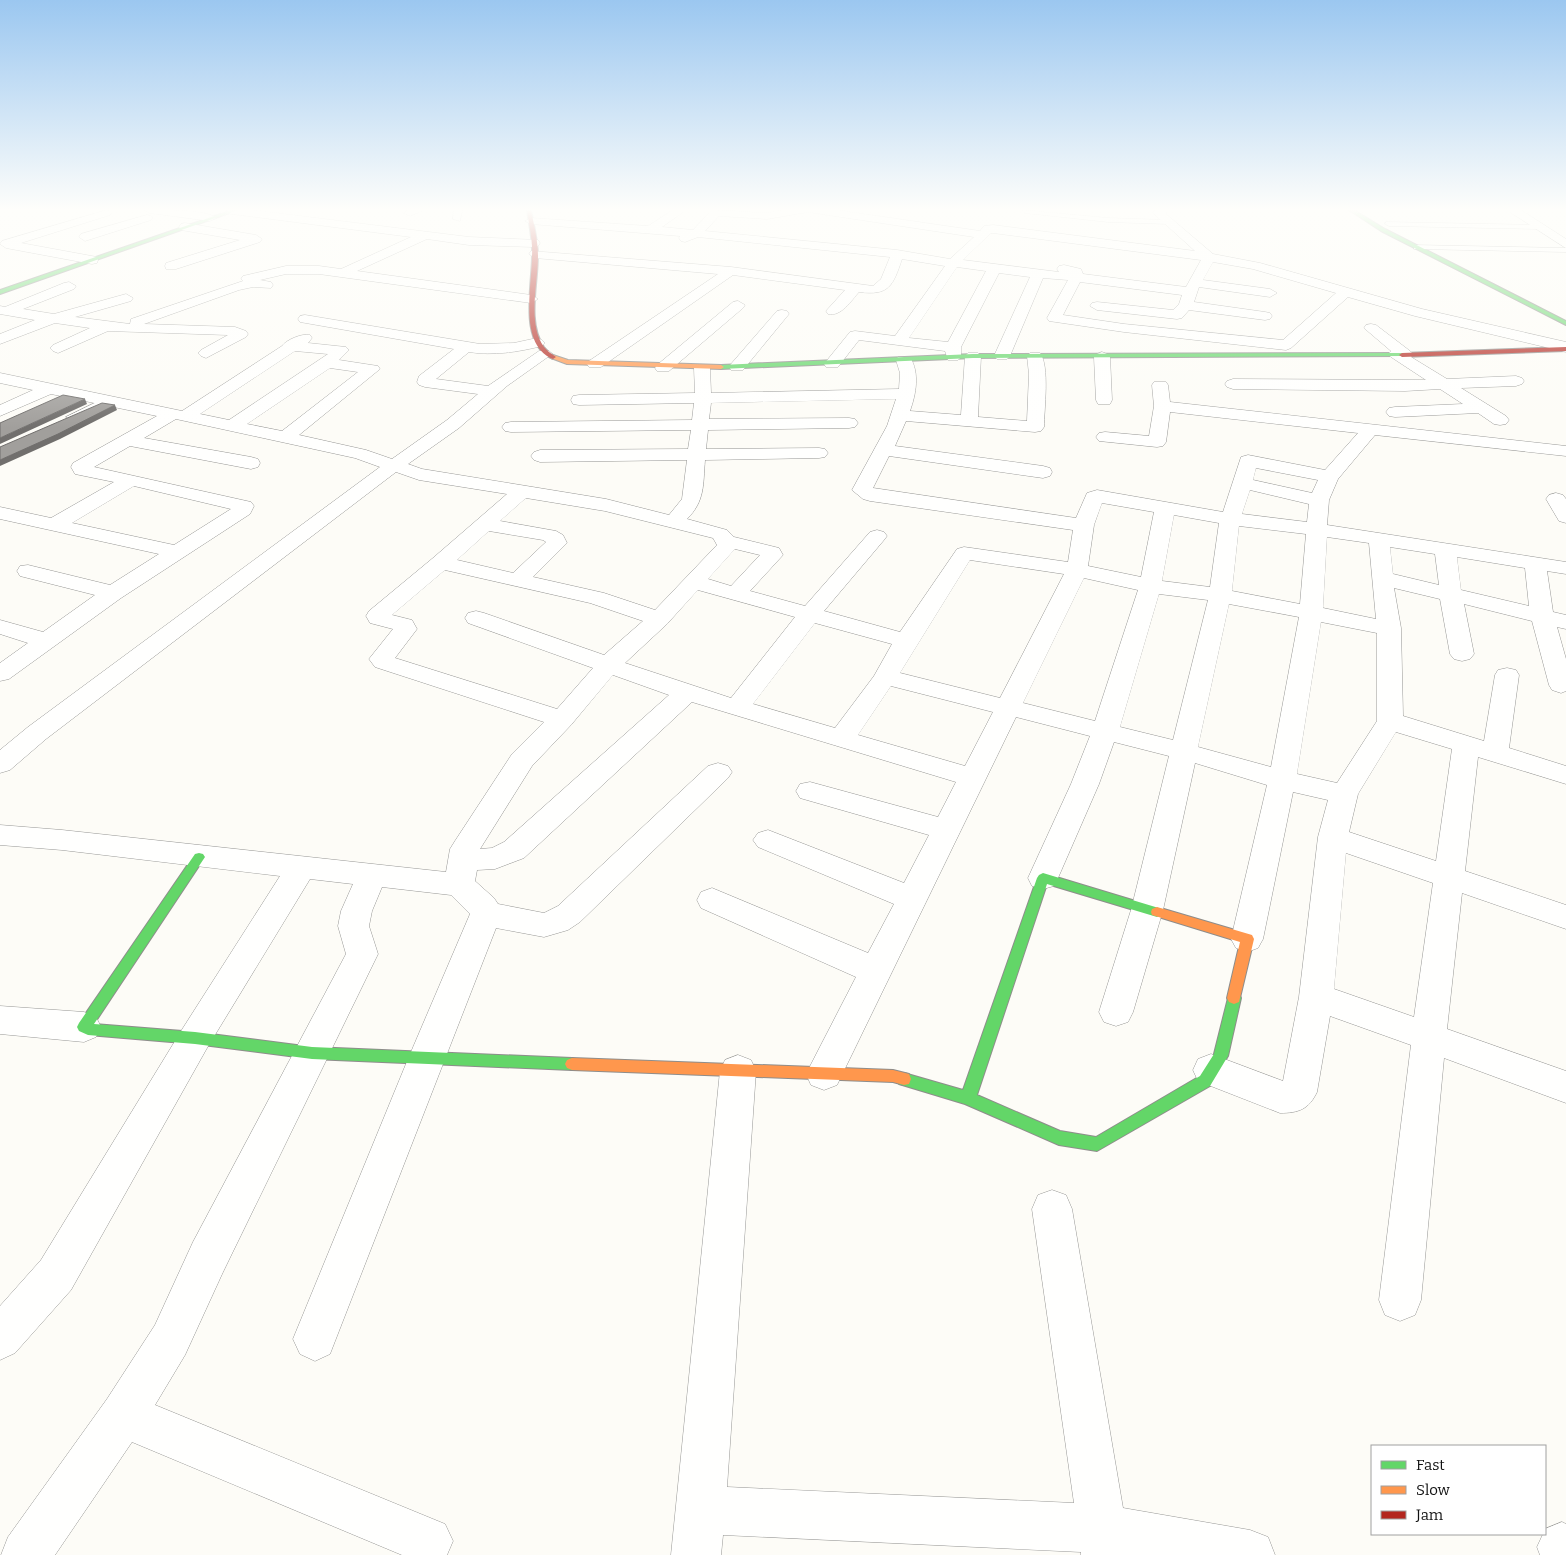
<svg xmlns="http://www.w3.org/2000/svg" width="1566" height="1555" font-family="Bitter,serif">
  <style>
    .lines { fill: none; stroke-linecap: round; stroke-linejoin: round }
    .lane-casing { stroke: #979795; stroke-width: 1 }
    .street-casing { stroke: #979795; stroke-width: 1 }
    .fast-casing { stroke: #8e8d8b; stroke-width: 2 }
    .slow-casing { stroke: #8e8d8b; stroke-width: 2 }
    .jam-casing { stroke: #8e8d8b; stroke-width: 2 }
    .lane { fill: #fffffe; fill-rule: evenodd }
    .street { fill: #fffffe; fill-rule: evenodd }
    .fast { fill: #63d668; fill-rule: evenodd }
    .slow { fill: #ff974d; fill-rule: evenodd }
    .jam { fill: #b3261e; fill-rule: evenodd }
    .shaded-wall { fill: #716f6d }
    .building { fill: #a19f9c; stroke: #716f6d }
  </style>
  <rect width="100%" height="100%" fill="#fdfcf7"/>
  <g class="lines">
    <defs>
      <path id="lane" d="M454 210H462L460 221 453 219Z
        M1022 210 1108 218 1168 220 1172 222 1168 224 1108 222 1025 213Z
        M1386 222 1540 225 1544 227 1540 229 1389 226 1385 224Z
        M1414 245 1566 248V252L1417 249H1414Z
        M105 398 109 399 110 401 109 403 75 419 71 420 66 417Z"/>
      <path id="street" d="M107 210 112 213 110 215 21 243 97 257 98 260 97 263 92 264 6 248 0 244 2 241Z
        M144 210C158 210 207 209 216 218L210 221 150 213Z
        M227 210H251L469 237 538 240 540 243 538 246 534 247 469 245 427 239 357 271 531 295 538 299 531 303 319 274H286L260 280 271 282 273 285 271 288 253 287 239 290 144 324 235 327 246 331 248 334 246 337 206 358 201 356 198 353 201 350 228 335 108 331 58 353 53 351 50 348 53 345 90 328 55 323 0 344V334L35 320 0 314V306L5 307 64 283 69 282 76 286 74 289 23 309 54 314 126 294 133 298 131 301 75 317 130 324 131 319 243 281 241 279 243 276 286 266H319L341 269 411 237 232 214 228 213Z
        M408 210H424L410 216 404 213Z
        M673 210H686L662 227 693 230 712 210 767 213 783 210H836L980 231 984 226 993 225 1195 251 1153 213 1155 210H1167L1166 214 1213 254 1260 263 1422 309 1566 342V352L1415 316 1348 297 1291 348 1286 350 1124 332 1049 321 1047 318 1068 280 1043 278 1010 356 1007 359H997L994 356 1030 277 999 273 961 347V357L958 360H948L945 351 859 340 838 367H826L824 364 850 332 855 331 895 336 945 266 902 259C893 286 889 296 859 292 851 301 841 317 828 314L826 311 845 290 733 275 601 367H589L587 364 589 361 718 274 535 258 529 254 531 251 731 267 873 286 881 279 890 257 698 237 685 242 681 241 679 238 680 236 531 224 525 221 531 218 648 226ZM808 212 974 237 950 259 897 250 705 231 719 216 767 219ZM991 233H993L1201 260 1186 287 1083 274 1081 269 1064 265 1059 266 1057 269 1059 272 963 260ZM1213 262 1253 269 1336 293 1283 340 1124 324 1063 315 1080 282 1182 295 1179 304 1173 310 1097 302 1092 303 1090 306 1097 310 1177 319 1182 318 1189 310 1265 320 1270 319 1272 316 1270 313 1265 312 1194 302 1199 287 1270 297 1277 293 1270 289 1203 280ZM957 267 986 271 948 342 909 338Z
        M1507 210H1521L1566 239V248Z
        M147 215 151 216 153 218 151 220 85 241 79 237 81 234Z
        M185 223 256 235 262 239 260 242 176 269H166L165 266 166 263 240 240 181 230 179 227 181 224Z
        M738 301 745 305 743 308 669 371H657L655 368 657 365 733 302Z
        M782 310 787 311 789 314 743 370H731L729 367 731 364 777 311Z
        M305 315 480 344 514 343 537 338 542 340 545 343 542 346C518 352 493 356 469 352L436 379 488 386 539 351H549L552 354 507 386 459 428 408 464 422 469 606 499 669 515 682 499 687 460 540 462 534 460 531 456 534 452 540 450 688 449 691 430 511 432 505 431 502 427 505 423 511 422 692 420 694 403 579 405 573 404 571 400 573 396 579 395 695 393 694 368 696 365H708L710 368 711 393 899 389 900 373 896 360 898 357H910C920 373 916 394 910 411L961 415 965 356 968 353H978L981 356 978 417 1027 421 1029 374 1027 356 1030 353H1040C1050 366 1044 410 1044 427L1041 431 1035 432 906 421 895 446 1043 466 1050 468 1052 472 1050 476 1043 478 889 456 873 488 1076 518 1087 493 1097 490 1223 512 1241 457 1248 455 1325 470 1358 433 1170 412 1166 442 1163 446 1157 447 1099 441 1096 437 1099 433 1105 432 1149 436 1154 406 1152 385 1154 382H1166L1168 385 1170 402 1566 446V456L1375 435 1338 479 1329 500 1327 525 1566 562V574L1547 571 1553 612 1566 615V629L1557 627 1566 659V691L1561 693 1552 690 1549 685 1532 621 1464 604 1474 654 1470 659 1462 661 1454 659 1450 654 1440 599 1394 588 1401 628 1403 716 1484 741 1495 675 1498 670 1507 668 1516 670 1519 675 1509 748 1566 766V784L1478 757 1465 871 1566 905V929L1462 893 1447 1029 1566 1071V1103L1444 1058 1421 1300 1415 1315 1400 1321 1385 1315 1379 1300 1411 1045 1330 1016 1317 1092C1309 1109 1299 1113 1280 1113L1198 1081 1193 1070 1198 1059 1211 1054 1283 1081 1299 997 1318 837 1328 800 1293 792 1263 939 1258 948 1247 952 1236 948 1231 939 1267 785 1195 763 1163 910 1133 1012 1128 1022 1116 1026 1104 1022 1099 1012 1131 910 1169 756 1114 742 1099 784 1058 878 1054 886 1043 889 1032 886 1028 878 1071 784 1090 736 1016 717 837 1085 824 1090 811 1085 806 1074 856 977 701 908 697 900 701 892 712 888 868 953 894 904 758 847 753 840 758 833 768 830 904 883 929 835 800 798 796 791 800 784 810 782 938 817 956 782 692 702 524 858 495 869 477 870 475 881 494 898 498 904 544 913 558 906 708 766 718 763 728 766 732 772 728 778 580 922 568 930 544 937 496 928 330 1354 315 1361 300 1354 293 1339 408 1059 470 914 451 895 382 887 372 911 369 926 378 954 223 1272 185 1355 155 1405 445 1524 453 1541 447 1555H402L132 1442 55 1555H1L8 1537 107 1399 155 1325 193 1242 346 954 338 926 341 911 353 884 310 879 207 1048 71 1290 15 1353 0 1360V1306L41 1260 183 1028 280 876 62 850 0 845V825L62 830 446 872 450 849 455 841 512 754 544 722 375 667 369 659 393 629 370 623 366 616 369 611 433 558 507 494 419 480 396 472 46 739 10 770 0 773V750L28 727 380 467 355 458 176 419 144 438 251 457 258 459 260 463 258 467 251 469 130 446 94 467 251 502 254 506 250 514 121 598 9 679 0 681V663L28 643 0 634V620L43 632 95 595 20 576 17 571 20 566 28 565 110 585 159 554 0 519V507L51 518 114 482 75 474 71 467 73 463 157 416 51 394 0 416V405L33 390 0 383V373L182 411 282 346C286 340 302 333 310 335L312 338 308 343 346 347 349 350 339 360 378 366 380 369 299 435 366 450 392 459 447 420 478 394 425 387 419 385 417 382 419 376 454 349 300 322 298 319 300 316ZM295 351 328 354 229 420 200 414ZM330 368 358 372 282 431 247 424ZM896 399 887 426 852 490 863 499 870 501 1073 530 1068 562 964 547 957 549 900 632 824 611 884 540 887 536 884 532 877 530 870 532 805 606 750 591 783 555 779 548 734 537 727 530 687 519C705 501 703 485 705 460L819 458 825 457 828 453 825 449 819 448 706 449 708 430 849 428 855 427 858 423 855 419 849 418 709 419 711 403ZM1256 468 1318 480 1312 493 1253 480ZM134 486 231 509 174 545 72 523ZM1250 490 1309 504 1307 522 1242 514ZM526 498 605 511 713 538 717 545 655 610 604 593 533 577 567 543 563 535 556 531 500 521ZM1102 503 1154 512 1141 577 1088 566 1094 525ZM1174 515 1219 523 1210 587 1162 581ZM1239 526 1306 534 1300 604 1232 591ZM489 531 543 540 546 542 513 573 457 560ZM1327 537 1369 543 1376 619 1323 608ZM1390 547 1435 554 1439 585 1393 574ZM735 549 760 555 731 586 708 579ZM1457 557 1525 568 1529 606 1461 590ZM970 560 1064 574 1000 698 900 673ZM445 570 590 603 643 621 604 655 484 613 476 611 468 613 465 618 468 623 593 668 557 709 395 658 417 629 412 620 392 615ZM1084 578 1138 590 1095 721 1023 703ZM698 590 795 617 731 698 625 663 667 624ZM1159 594 1208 600 1173 740 1120 727ZM1229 604 1299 617 1271 767 1198 747ZM1321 622 1377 633V721L1337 783 1297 774ZM815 623 892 644 874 676 835 728 753 704ZM613 675 669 695 504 842 492 848 480 849 532 766 571 725ZM891 686 993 712 965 766 858 735ZM1396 732 1452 749 1436 861 1349 832 1358 794ZM1346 853 1433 883 1414 1017 1334 989Z
        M1371 324 1376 325 1410 351 1413 354 1411 357 1447 379 1516 376 1522 378 1524 381 1522 384 1516 386 1461 388 1506 416 1509 420 1506 424 1500 425 1494 424 1478 413 1395 417 1389 416 1386 412 1389 408 1395 407 1463 404 1440 389 1405 391 1233 389 1227 387 1225 384 1227 381 1233 379 1426 380 1391 357 1388 354 1391 351 1364 328 1366 325Z
        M1102 352 1107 354 1110 357 1112 400 1110 404H1098L1096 400 1094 357 1097 354Z
        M1556 493 1563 495 1566 499V523L1559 521 1546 499 1549 495Z
        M0 1006 84 1012 96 1017 101 1027 96 1037 84 1042 0 1034Z
        M738 1055 751 1060 756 1071 727 1487 1074 1503 1032 1209 1038 1195 1052 1190 1066 1195 1072 1209 1123 1508 1250 1530 1268 1537 1275 1555H1081V1552L723 1535 721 1555H671L720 1071 725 1060Z
        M1562 1522 1566 1524V1555H1540L1537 1547 1543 1534H1545V1529Z"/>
      <path id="fast" d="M232 210H238L0 294V290Z
        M1349 210H1354L1385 229 1566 321V325L1381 231Z
        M1402 353 1405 355 1404 356 973 358 721 369 718 367 721 365 973 354Z
        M199 853 203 854 205 857 203 860 94 1024 195 1032 312 1047 572 1058 577 1060 579 1064 577 1068 572 1070 312 1059 195 1044 88 1035 79 1031 77 1027 79 1023 195 854Z
        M1043 873 1162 909 1163 912 1162 915 1157 917 1047 884 977 1095 1060 1131 1096 1137 1200 1076 1214 1054 1229 994 1234 992 1239 994 1241 998 1228 1056 1210 1086 1097 1151 1059 1145 965 1104 899 1084 897 1079 899 1074 904 1073 963 1090 1037 878 1039 875Z"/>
      <path id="slow" d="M553 355 568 360 721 365 724 367 721 369 567 364 551 358 550 357Z
        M1157 907 1252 935 1254 939 1239 1002 1234 1004 1229 1002 1227 998 1240 942 1152 915 1151 912 1152 909Z
        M572 1058 893 1070 909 1074 911 1079 909 1084 904 1085 893 1082 572 1070 567 1068 565 1064 567 1060Z"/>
      <path id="jam" d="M527 210H531C534 225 538 241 538 256 538 284 527 323 544 347 547 351 552 354 556 357L553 359C518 345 532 286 532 256 533 241 529 225 527 210Z
        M1566 347V351L1402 357 1399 355 1402 353Z"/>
    </defs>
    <use href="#lane" class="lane-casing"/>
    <use href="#street" class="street-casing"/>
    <use href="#fast" class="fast-casing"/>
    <use href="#slow" class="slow-casing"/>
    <use href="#jam" class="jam-casing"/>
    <use href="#lane" class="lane"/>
    <use href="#street" class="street"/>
    <use href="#fast" class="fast"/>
    <use href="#slow" class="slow"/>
    <use href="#jam" class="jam"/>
  </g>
  <path class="shaded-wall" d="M85 399 87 404 0 444V438Z
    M115 405 117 410 60 439 0 466V460Z"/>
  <path class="building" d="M63 395 85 399 0 438V423Z
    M102 403 115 405 58 434 0 460V447Z"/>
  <linearGradient id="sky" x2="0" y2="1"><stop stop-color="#9bc7f0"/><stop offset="0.49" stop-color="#fefefb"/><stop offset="1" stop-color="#fefefb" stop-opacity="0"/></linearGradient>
  <rect width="1566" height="428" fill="url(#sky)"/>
  <rect x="1371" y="1445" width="175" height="90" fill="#ffffff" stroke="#a0a0a0"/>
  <rect x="1381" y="1461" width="25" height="8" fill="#63d668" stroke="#a0a0a0"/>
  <text x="1416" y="1470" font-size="15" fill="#111111">Fast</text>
  <rect x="1381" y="1486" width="25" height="8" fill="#ff974d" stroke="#a0a0a0"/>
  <text x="1416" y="1495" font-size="15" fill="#111111">Slow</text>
  <rect x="1381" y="1511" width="25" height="8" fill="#b3261e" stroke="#a0a0a0"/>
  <text x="1416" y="1520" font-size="15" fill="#111111">Jam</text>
</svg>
